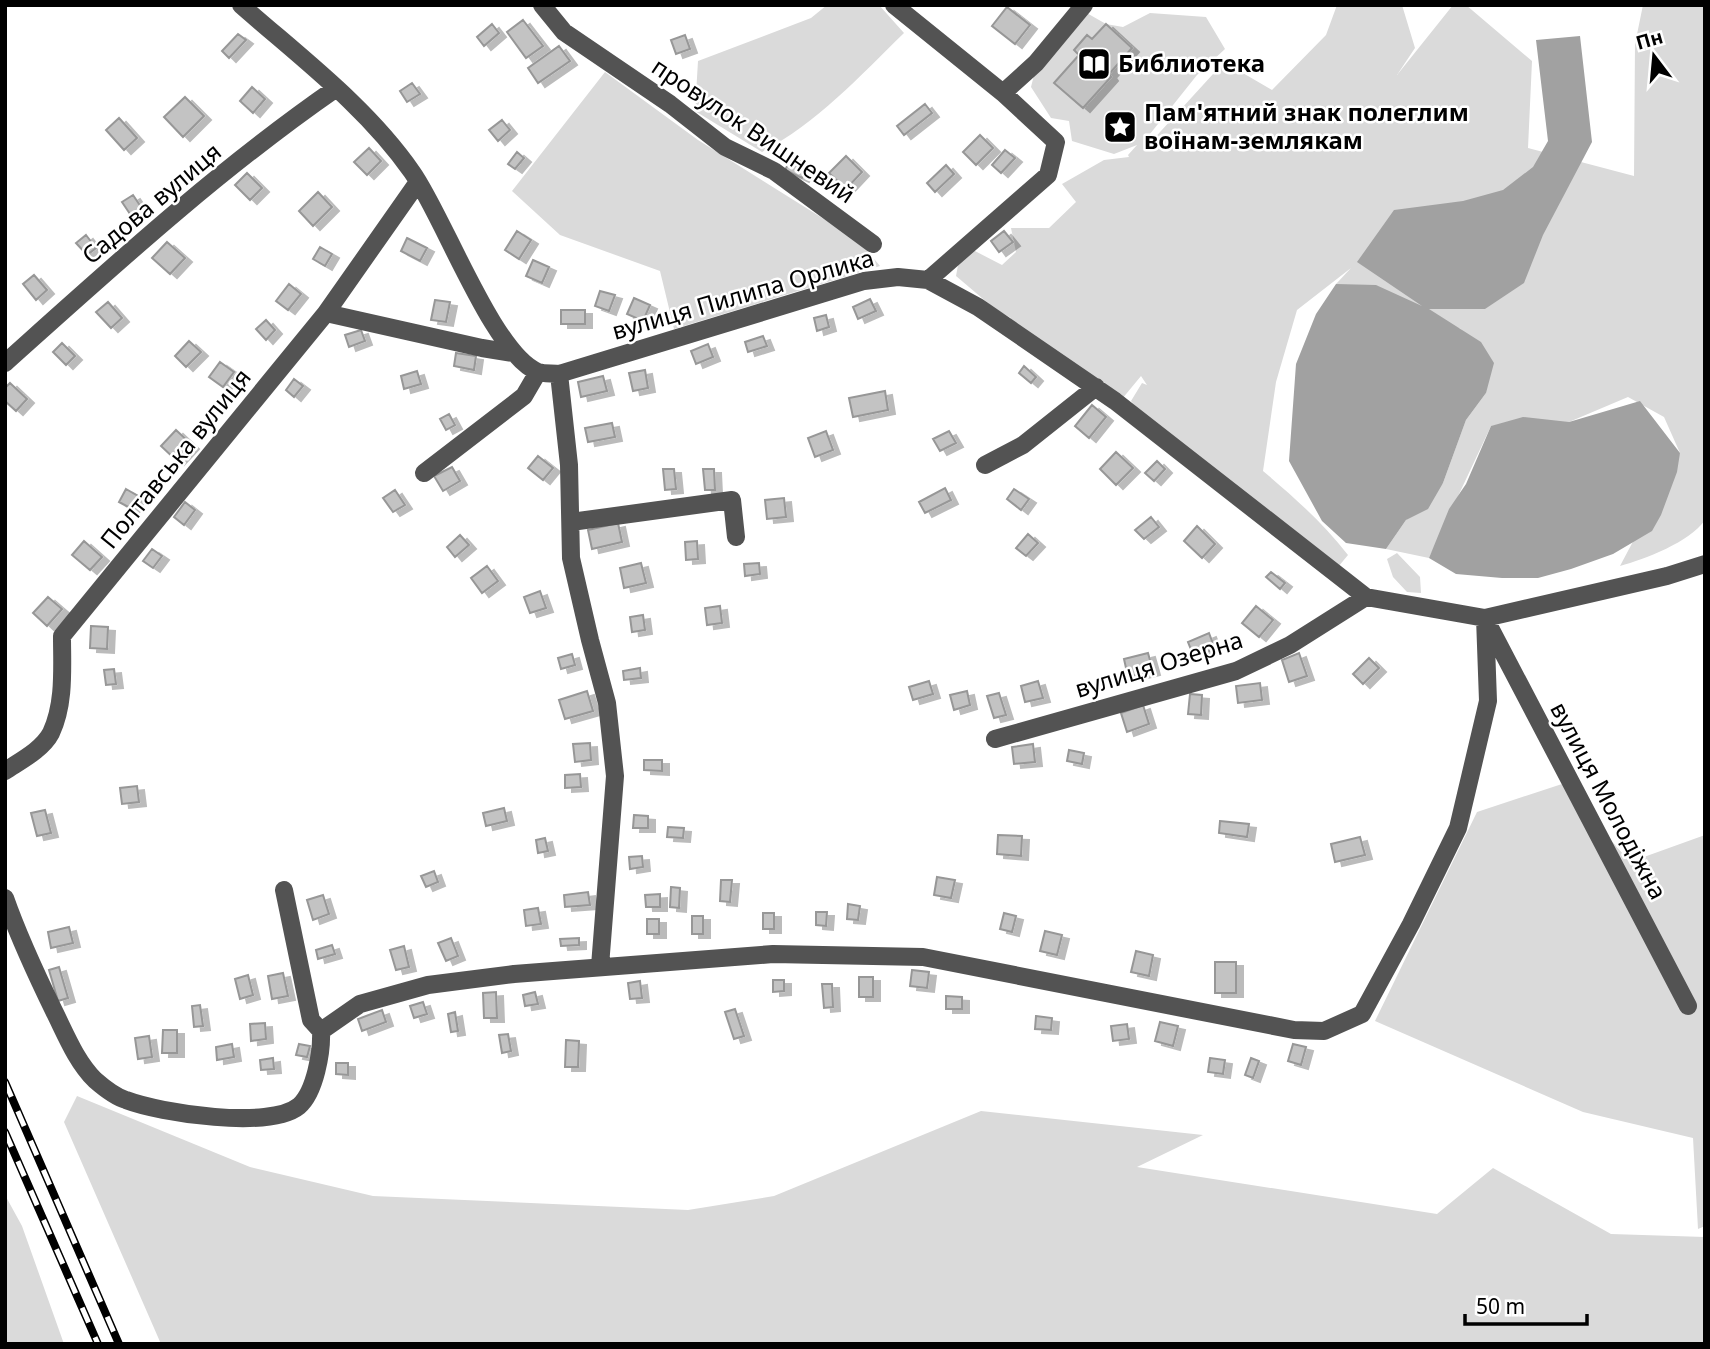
<svg xmlns="http://www.w3.org/2000/svg" width="1710" height="1349" font-family="'Noto Sans',sans-serif">
  <style>
    .green { fill: #dadada }
    .water { fill: #a1a1a1 }
    .building { fill: #c3c3c3; stroke: #979797; stroke-width: 2; filter: url(#shadow) }
    .lines { fill: none; stroke-linecap: round; stroke-linejoin: round }
    .minor { stroke: #535353; stroke-width: 18 }
    .rail-casing { stroke: #000; stroke-width: 8 }
    .rail { stroke: #fff; stroke-width: 5; stroke-dasharray: 16; stroke-linecap: butt }
    .labels { text-anchor: middle; stroke-width: 5; stroke-linejoin: round; paint-order: stroke }
    .poi-label { font-size: 24px; font-weight: bold; fill: #000; stroke: #fff; text-anchor: start }
    .street-label { font-size: 24px; fill: #000; stroke: #fff }
  </style>
  <defs>
    <filter id="shadow"><feDropShadow dx="7" dy="4" stdDeviation="0" flood-color="#0004"/></filter>
  </defs>
  <rect width="100%" height="100%" fill="#fff"/>
  <path class="green" d="M827 5H879L904 33C860 76 817 123 762 152L695 111 698 61 811 18Z
    M1337 5H1402L1415 48 1397 75 1453 5H1466L1532 61 1528 148 1634 176 1635 44 1643 5H1705V520C1690 542 1645 559 1620 566L1680 453 1664 417 1628 397 1569 422 1491 426 1429 558 1386 549 1406 520 1443 483 1466 420 1486 393 1461 329 1336 284 1351 268 1297 310 1276 382 1263 471C1294 497 1323 523 1348 555L1338 567 1145 418 1131 401 1142 383 1147 385 1141 376 1122 399 1010 321 1011 318 995 309 956 276 959 260 973 250 1002 265 1016 252 1011 228H1049L1076 202 1062 184 1104 160 1129 157 1128 155 1137 145 1114 154 1072 141 1069 121 1051 118 1031 87 1035 71 1085 12 1106 24 1123 27 1150 13 1206 17 1225 49 1197 75 1146 139 1150 143 1224 62 1272 90 1326 35Z
    M605 72 698 140 859 241 880 266 674 329 660 271 560 235 512 191Z
    M1397 553 1420 577 1421 593 1407 592 1393 577 1387 559Z
    M1562 784 1630 862 1705 835V1226L1698 1229 1693 1138 1583 1112 1375 1021 1477 812Z
    M77 1096 250 1167 373 1196 688 1210 774 1196 981 1111 1203 1135 1137 1167 1437 1214 1493 1168 1611 1234 1705 1237V1344H161L64 1122Z
    M5 1195 22 1226 64 1344H5Z"/>
  <path class="water" d="M1580 36 1592 142 1543 235 1524 283 1485 309H1429L1481 342 1494 363 1486 393 1466 420 1443 483 1428 509 1406 520 1386 549 1346 543 1322 521 1289 461 1296 364 1316 314 1336 284 1376 285 1422 306 1357 262 1394 210 1463 201 1503 190 1533 167 1548 141 1536 40Z
    M1640 401 1680 453 1677 472 1661 515 1652 531 1613 554 1571 569 1538 578H1502L1456 574 1429 558 1449 509 1466 484 1491 426 1523 417 1569 422Z"/>
  <path class="building" d="M1007 7 1030 25 1015 44 992 26Z
    M523 20 543 46 526 58 507 32Z
    M492 24 499 33 484 46 477 37Z
    M1106 24 1132 48 1109 74 1111 77 1083 108 1054 83 1079 55 1074 50 1087 35 1092 39Z
    M238 34 246 40 229 58 222 51Z
    M685 35 690 49 676 54 671 40Z
    M559 46 570 61 538 83 528 68Z
    M412 83 420 94 407 102 400 91Z
    M252 87 265 99 253 113 240 101Z
    M185 97 204 116 183 137 164 117Z
    M925 104 932 113 904 135 897 126Z
    M119 118 137 138 124 150 106 130Z
    M502 120 510 130 498 141 489 130Z
    M980 135 993 148 976 165 963 152Z
    M369 148 381 161 367 175 354 162Z
    M1005 150 1015 158 1001 173 992 165Z
    M517 152 524 158 515 169 508 164Z
    M846 156 862 172 846 189 829 173Z
    M792 157 809 166 802 178 785 170Z
    M946 165 954 174 935 192 927 183Z
    M247 173 262 188 250 200 235 185Z
    M318 192 332 207 313 226 299 211Z
    M133 195 141 207 130 214 122 202Z
    M517 231 531 240 519 259 505 250Z
    M1004 231 1013 242 999 252 991 241Z
    M86 235 96 248 87 255 76 243Z
    M407 238 427 248 420 261 401 251Z
    M167 242 185 258 170 274 152 258Z
    M320 247 332 254 325 266 313 259Z
    M533 260 549 267 542 283 526 276Z
    M34 275 47 290 36 300 23 284Z
    M289 284 301 294 288 310 276 301Z
    M600 291 615 295 609 311 595 306Z
    M634 298 650 305 643 321 627 314Z
    M870 299 876 311 858 319 853 307Z
    M435 300 450 302 446 322 431 320Z
    M108 302 122 318 111 328 96 312Z
    M561 310H585V324H561Z
    M826 315 829 327 817 331 814 318Z
    M266 320 275 330 266 340 256 329Z
    M361 330 365 341 349 347 345 335Z
    M763 336 767 346 748 352 745 342Z
    M189 341 201 352 186 367 175 356Z
    M62 343 75 356 66 365 53 352Z
    M708 344 713 357 696 364 691 351Z
    M456 353 476 356 474 370 454 366Z
    M220 362 234 372 223 387 209 377Z
    M1024 366 1036 377 1031 383 1019 373Z
    M645 370 648 388 633 391 629 373Z
    M417 371 421 384 404 389 401 376Z
    M603 376 607 391 581 397 578 382Z
    M294 379 303 386 294 397 286 390Z
    M10 383 27 399 16 411 5 401V388Z
    M885 391 888 410 853 417 849 398Z
    M1092 405 1106 417 1089 438 1075 426Z
    M449 414 455 425 446 430 440 419Z
    M612 423 615 437 588 442 585 428Z
    M176 430 192 445 177 461 161 446Z
    M826 431 833 450 815 457 808 438Z
    M949 431 956 443 940 451 933 439Z
    M1116 452 1133 468 1116 485 1100 469Z
    M538 456 553 468 543 480 528 468Z
    M1157 461 1165 469 1154 481 1145 473Z
    M452 467 460 481 443 491 434 476Z
    M663 469H674L676 489 665 490Z
    M703 469H714L715 490H705Z
    M945 488 951 500 925 513 919 502Z
    M126 489 138 496 132 509 119 502Z
    M1014 489 1029 499 1021 510 1007 499Z
    M395 490 405 505 393 512 383 498Z
    M784 498 786 517 767 519 765 500Z
    M185 502 195 510 184 525 174 517Z
    M1151 517 1159 527 1144 539 1135 530Z
    M618 523 622 542 592 549 588 530Z
    M1197 526 1215 544 1202 558 1184 541Z
    M1028 534 1038 543 1026 556 1016 548Z
    M460 535 469 545 455 557 447 547Z
    M84 541 102 557 90 570 72 555Z
    M697 541 698 559 686 560 685 542Z
    M152 549 162 556 153 568 143 561Z
    M641 563 646 583 624 588 620 568Z
    M759 563 760 574 745 576 744 564Z
    M487 566 498 581 482 593 471 578Z
    M1271 572 1285 583 1280 589 1266 577Z
    M540 591 546 608 530 613 524 597Z
    M48 597 62 609 47 626 33 613Z
    M720 606 722 623 707 625 705 608Z
    M1256 606 1273 620 1259 637 1242 623Z
    M643 615 645 630 632 632 630 617Z
    M91 626 108 627 107 649 90 648Z
    M1209 633 1215 649 1194 657 1188 642Z
    M1148 653 1153 671 1128 677 1124 659Z
    M1299 653 1307 676 1289 682 1282 660Z
    M572 654 575 665 561 669 558 658Z
    M1369 658 1379 668 1363 684 1353 674Z
    M640 668 641 678 624 680 623 671Z
    M114 669 116 684 106 685 104 670Z
    M929 681 933 694 913 700 909 687Z
    M1038 681 1043 698 1025 702 1021 686Z
    M1260 683 1262 700 1238 703 1236 686Z
    M587 691 593 711 565 719 559 700Z
    M967 691 970 705 954 710 950 695Z
    M999 693 1006 715 994 718 987 696Z
    M1190 694 1202 695 1201 715 1188 714Z
    M1143 705 1149 724 1127 732 1121 713Z
    M590 743 591 760 575 762 573 744Z
    M1033 744 1035 762 1014 764 1012 747Z
    M1069 750 1084 753 1082 764 1067 761Z
    M644 760H662V771L644 770Z
    M580 774 581 787 565 788V775Z
    M137 786 139 802 122 804 120 788Z
    M504 808 507 821 486 826 483 813Z
    M45 810 51 833 37 836 31 813Z
    M634 815 648 816V828H633Z
    M1220 821 1249 824 1247 837 1219 833Z
    M668 827 684 828 683 838 667 837Z
    M998 835 1022 836 1021 856 997 854Z
    M1360 837 1365 855 1335 862 1331 844Z
    M545 838 548 851 538 853 536 840Z
    M642 856 643 867 630 869 629 857Z
    M434 871 438 882 426 887 421 876Z
    M937 877 955 880 951 898 934 895Z
    M721 880H732L730 902 720 901Z
    M671 887 680 888 679 908 670 907Z
    M588 892 590 905 565 907 564 895Z
    M660 894V907H646L645 895Z
    M323 895 329 914 313 920 307 900Z
    M848 904 860 906 858 920 847 919Z
    M538 908 541 924 526 926 524 910Z
    M816 912H827L826 926 816 925Z
    M763 913H774V929H763Z
    M1004 913 1016 916 1012 932 1000 929Z
    M692 916H703V934H692Z
    M647 919H659V934H647Z
    M69 927 73 943 51 948 48 932Z
    M1045 931 1062 935 1057 955 1040 951Z
    M451 938 458 956 446 961 438 943Z
    M579 938V945L561 946 560 939Z
    M332 945 335 954 318 959 316 950Z
    M404 946 409 967 396 970 390 950Z
    M1136 951 1153 955 1149 976 1131 972Z
    M1215 962H1236V993H1215Z
    M59 967 68 998 58 1001 49 970Z
    M912 970 929 972 927 988 910 986Z
    M283 973 288 996 272 999 268 976Z
    M248 975 253 995 240 999 235 979Z
    M859 977H873V997H859Z
    M773 980H784V991L773 992Z
    M640 981 642 998 630 999 628 983Z
    M822 984H832L833 1007 824 1008Z
    M496 992 497 1018H484L483 993Z
    M535 992 538 1004 525 1006 523 995Z
    M946 996 962 997V1009H946Z
    M423 1002 427 1014 414 1018 410 1006Z
    M200 1005 203 1026 194 1027 192 1006Z
    M735 1009 744 1036 734 1039 725 1012Z
    M382 1010 386 1022 362 1031 358 1019Z
    M455 1012 458 1031 451 1032 448 1014Z
    M1036 1016 1052 1018 1051 1030 1035 1029Z
    M1160 1022 1178 1026 1173 1046 1155 1041Z
    M265 1023 266 1039 251 1041 250 1024Z
    M1127 1024 1129 1039 1113 1041 1111 1026Z
    M163 1030H177V1053H162Z
    M508 1034 511 1051 502 1053 499 1035Z
    M149 1036 152 1057 138 1059 135 1038Z
    M566 1040 579 1041 578 1067H565Z
    M232 1044 234 1057 217 1060 216 1047Z
    M299 1044 310 1046 307 1057 296 1055Z
    M1293 1044 1306 1047 1301 1065 1288 1061Z
    M273 1058 274 1069 261 1070 260 1060Z
    M1210 1058 1225 1060 1223 1074 1208 1072Z
    M1251 1058 1259 1061 1253 1078 1245 1075Z
    M336 1063H348V1075L336 1074Z"/>
  <g class="lines">
    <path class="minor" d="M241 5C300 57 367 107 412 172 443 215 493 354 538 372 544 374 553 373 559 374L864 281 898 277 928 280 978 307 1115 401 1366 597 1485 618 1667 576 1705 564
      M542 5 564 32 670 104 725 147 774 171 873 244
      M894 5 1003 93 1056 142 1048 175 928 280
      M1003 93 1036 63 1084 5
      M326 313 482 348 513 353
      M5 363C111 268 218 170 335 89
      M559 374 569 465 571 558 590 640 607 703 615 776 600 966
      M985 465 1023 445 1096 387
      M424 473 524 396 538 372
      M571 522 732 500 736 537
      M1488 624 1688 1006
      M995 739 1236 671 1290 645 1366 597
      M5 771C20 761 42 750 51 733 65 703 62 668 62 636L326 313 418 182
      M5 898C19 938 36 974 54 1011 66 1035 76 1061 95 1080 103 1087 116 1097 126 1100 160 1113 270 1130 299 1106 315 1092 322 1052 321 1031L311 1020 284 890
      M321 1031 360 1004 428 985 514 974 773 954 923 957 1294 1030 1324 1031 1362 1014 1411 924 1458 828 1488 701 1485 618"/>
    <defs>
      <path id="rail" d="M5 1082 119 1344
        M5 1132 98 1344"/>
    </defs>
    <use href="#rail" class="rail-casing"/>
    <use href="#rail" class="rail"/>
  </g>
  <defs>
    <symbol id="library-square" viewBox="-11 -11 22 22"><rect x="-9" y="-9" width="18" height="18" rx="4" fill="#000" stroke="#fff"/><path d="M-6-4Q-3-5.5-.7-3.5V5Q-3 3-6 4ZM6-4Q3-5.5 .7-3.5V5Q3 3 6 4Z" fill="#fff"/></symbol>
    <symbol id="sight-square" viewBox="-11 -11 22 22"><rect x="-9" y="-9" width="18" height="18" rx="4" fill="#000" stroke="#fff"/><path d="M0-6L1.8-2.2L6-1.7L2.9 1.2L3.7 5.4L0 3.3L-3.7 5.4L-2.9 1.2L-6-1.7L-1.8-2.2Z" fill="#fff"/></symbol>
  </defs>
  <g fill-rule="evenodd">
    <use href="#library-square" x="1075" y="45" width="38" height="38"/>
    <use href="#sight-square" x="1101" y="108" width="38" height="38"/>
  </g>
  <g class="labels">
    <g class="poi-label">
      <text x="1118" y="72">Библиотека</text>
      <text x="1144" y="121">Пам'ятний знак полеглим<tspan x="1144" dy="28">воїнам-землякам</tspan></text>
    </g>
    <g class="street-label">
      <text transform="translate(753 131) rotate(34)" y="8">провулок Вишневий</text>
      <text transform="translate(152 204) rotate(-40)" y="8">Садова вулиця</text>
      <text transform="translate(743 295) rotate(-16)" y="8">вулиця Пилипа Орлика</text>
      <text transform="translate(176 459) rotate(-51)" y="8">Полтавська вулиця</text>
      <text transform="translate(1159 665) rotate(-17)" y="8">вулиця Озерна</text>
      <text transform="translate(1608 801) rotate(62)" y="8">вулиця Молодіжна</text>
    </g>
  </g>
  <rect width="1710" height="1349" fill="none" stroke="#000000" stroke-width="14"/>
  <g transform="translate(1654 56) rotate(344)" stroke="#ffffff" stroke-width="5" paint-order="stroke">
  <path d="M0-5L12 26L0 18L-12 26Z" fill="#000000"/>
  <text y="-10" font-size="19" font-weight="bold" text-anchor="middle" fill="#000000">Пн</text>
  </g>
  <path d="M1465 1314v10h122v-10" fill="none" stroke="#000000" stroke-width="3.5"/>
  <text x="1476" y="1314" font-size="21" fill="#000000" stroke="#ffffff" stroke-width="5" paint-order="stroke">50 m</text>
</svg>
